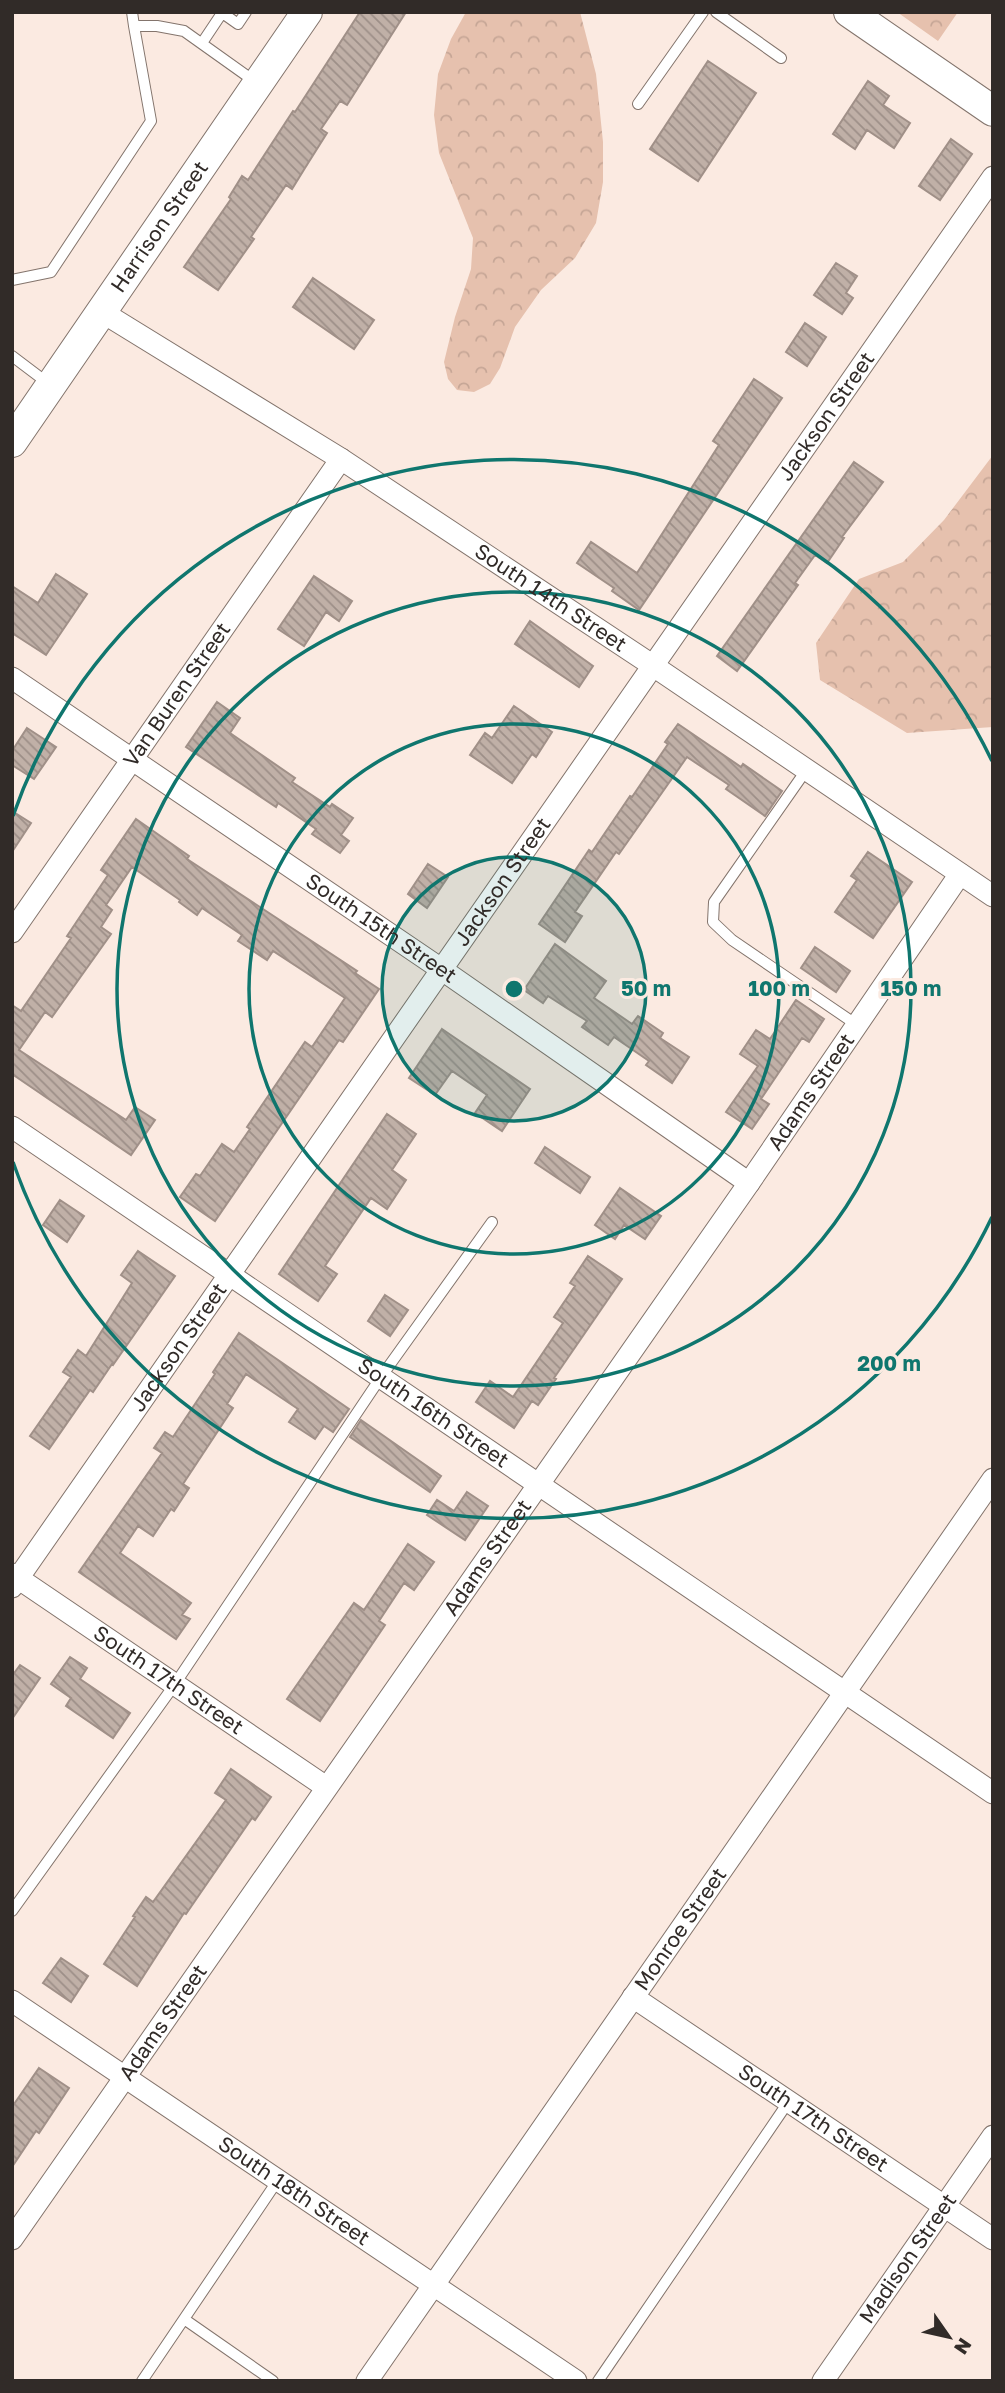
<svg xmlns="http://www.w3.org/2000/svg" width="1005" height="2393" font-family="'Golos Text',sans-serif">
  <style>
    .forest { fill: url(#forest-crowns) }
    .building { fill: url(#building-back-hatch); stroke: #a09088; stroke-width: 2 }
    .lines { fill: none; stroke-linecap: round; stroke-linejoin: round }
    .lane-casing { stroke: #83746c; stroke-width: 12 }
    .street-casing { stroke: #83746c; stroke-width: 23 }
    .secondary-casing { stroke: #83746c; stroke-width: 32 }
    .lane { stroke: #fff; stroke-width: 10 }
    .street { stroke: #fff; stroke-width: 21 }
    .secondary { stroke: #fff; stroke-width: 30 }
    .ring { fill: none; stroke: #0f766e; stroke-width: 3.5 }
    .labels { text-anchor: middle; stroke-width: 6; stroke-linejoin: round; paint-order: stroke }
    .street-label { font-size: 21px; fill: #312b28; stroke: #fbeae1 }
    .centre { fill: #0f766e; stroke: #fbeae1; stroke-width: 3.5 }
    .ring-label { font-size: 21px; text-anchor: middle; font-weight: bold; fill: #0f766e; stroke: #fbeae1; stroke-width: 6; stroke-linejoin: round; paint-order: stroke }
  </style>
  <defs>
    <pattern id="forest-crowns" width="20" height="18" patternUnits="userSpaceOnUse" patternTransform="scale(1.75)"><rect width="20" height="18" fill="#e6c1ae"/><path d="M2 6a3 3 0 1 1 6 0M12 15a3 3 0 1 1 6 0" fill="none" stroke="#c6a696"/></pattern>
    <pattern id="building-back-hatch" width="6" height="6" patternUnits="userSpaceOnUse" patternTransform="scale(1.75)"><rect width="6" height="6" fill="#c0b0a7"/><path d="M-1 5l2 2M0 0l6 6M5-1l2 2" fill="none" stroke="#9d8f88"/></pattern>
  </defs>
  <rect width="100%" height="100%" fill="#fbeae1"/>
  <path class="forest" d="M466 12H580L596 74 603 142V182L596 223 575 258 541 290 515 327 500 368 490 384 474 392 457 390 448 379 444 362 455 317 471 269 473 238 439 153 434 115 438 74 451 39Z
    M897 12H958L938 41Z
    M993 455V727L907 733 820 680 816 643 859 579 903 562 944 520Z"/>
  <path class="building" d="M360 12H406L347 105 340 101 321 129 327 133 305 168 292 189 286 185 251 237 254 239 218 290 184 267 231 199 229 197 242 176 248 180 293 111 295 112Z
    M708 61 756 93 698 181 650 149Z
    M868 81 889 96 883 105 910 123 894 148 867 130 855 149 833 134Z
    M951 139 972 154 940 200 919 186Z
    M836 263 857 276 846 293 853 298 842 314 814 295Z
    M313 278 374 320 354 349 293 307Z
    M805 323 826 337 807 366 786 352Z
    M754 379 782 398 639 610 612 591 614 588 577 563 591 542 637 573 719 445 713 441Z
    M854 462 883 482 842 537 844 538 827 563 815 555 795 583 798 585 737 671 717 656Z
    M56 574 87 594 46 655 12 633V586L38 603Z
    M314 576 352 601 339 621 326 612 304 646 278 629Z
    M530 621 593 666 579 687 515 644Z
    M217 702 240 718 230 733 295 778 292 782 330 807 332 804 353 818 341 835 349 841 340 853 312 834 316 829 278 803 276 807 186 747Z
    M514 706 552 732 536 757 532 754 512 783 470 755 485 733 492 738Z
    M678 724 741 767 743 764 782 791 765 816 726 789 729 785 687 757 619 854 616 852 575 912 582 916 565 942 539 924 589 850 592 852 630 796 632 797 668 744 665 742Z
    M27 728 56 747 34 779 12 765V751Z
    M12 811 31 823 12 852Z
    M136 819 189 856 187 859 357 971 355 973 379 989 343 1042 339 1040 215 1221 180 1197 196 1174 200 1176 222 1144 234 1152 250 1129 247 1127 305 1042 312 1047 345 998 273 951 267 960 238 941 242 935 202 908 197 915 179 902 180 900 132 867 106 905 112 910 101 927 111 934 52 1017 45 1012 19 1050 126 1120 135 1107 155 1120 131 1155 12 1074V1005L21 1011 71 938 67 936 108 875 101 870Z
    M868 852 912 882 873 938 835 912 857 880 851 876Z
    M428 864 448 877 427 908 408 894Z
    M555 944 606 981 594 998 632 1024 638 1016 663 1033 660 1038 689 1057 672 1083 646 1065 649 1061 614 1037 608 1045 582 1027 587 1021 548 996 543 1003 524 990Z
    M815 947 850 971 836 992 801 968Z
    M796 1000 824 1019 809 1042 802 1038 761 1099 769 1104 752 1129 726 1112 758 1066 740 1054 756 1030 770 1039Z
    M442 1029 530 1089 502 1131 475 1113 487 1095 452 1071 435 1095 409 1078Z
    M387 1114 416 1134 392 1170 406 1180 387 1209 371 1198 325 1266 337 1274 318 1301 279 1274Z
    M545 1147 590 1177 580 1193 535 1163Z
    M620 1188 661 1216 645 1239 624 1225 615 1239 595 1225Z
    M60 1200 84 1216 67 1242 43 1225Z
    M138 1251 175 1276 113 1365 112 1364 93 1392 90 1390 49 1449 30 1436 71 1377 63 1372 78 1350 86 1356 132 1283 121 1275Z
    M588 1256 622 1279 554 1378 556 1379 538 1405 532 1401 514 1428 476 1402 490 1381 513 1397 563 1323 554 1317 575 1286 570 1283Z
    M385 1295 408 1310 390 1336 368 1321Z
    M239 1333 349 1409 333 1432 324 1426 315 1439 289 1422 298 1409 246 1374 227 1404 233 1408 183 1484 189 1488 174 1511 171 1509 153 1536 138 1526 120 1553 191 1603 182 1615 190 1619 176 1639 79 1572 162 1453 154 1448 165 1432 173 1437 215 1374 213 1372Z
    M361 1420 441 1476 430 1492 350 1437Z
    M467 1492 488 1506 465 1540 427 1515 437 1500 454 1511Z
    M408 1544 434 1562 414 1590 404 1583 379 1621 385 1625 320 1721 287 1699 354 1603 364 1610Z
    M70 1657 87 1668 80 1679 130 1713 113 1738 66 1706 71 1698 51 1684Z
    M20 1665 40 1678 12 1719V1676Z
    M231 1769 271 1797 255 1820 252 1818 186 1914 184 1913 137 1986 104 1964 135 1917 133 1916 146 1897 153 1902 226 1800 215 1793Z
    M61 1958 88 1976 71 2002 43 1983Z
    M39 2068 69 2088 39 2133 36 2131 12 2167V2107Z"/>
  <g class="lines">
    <defs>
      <path id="lane" d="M132 12 134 26H157L184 31 257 83
        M221 12 238 24 246 12
        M716 12 781 58
        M202 43 222 13
        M638 104 703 12
        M12 280 51 272 151 121 134 26
        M12 356 49 384
        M807 769 714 902 713 922 732 940 857 1025
        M12 1911 175 1684 381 1377 492 1222
        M184 2319 273 2381
        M142 2381 278 2180
        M598 2381 789 2101"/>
      <g id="street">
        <path id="s1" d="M102 312 341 459 652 665 993 896"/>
        <path id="s2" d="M12 678 441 969 749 1183"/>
        <path id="s3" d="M12 932 341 459"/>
        <path id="s4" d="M12 1127 993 1793"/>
        <path id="s5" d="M12 1574 326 1787"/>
        <path id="s6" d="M12 1587 993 177"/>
        <path id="s7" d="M633 1997 993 2239"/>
        <path id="s8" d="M12 2001 576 2381"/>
        <path id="s9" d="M12 2239 749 1183 960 874"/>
        <path id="s10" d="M367 2381 993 1479"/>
        <path id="s11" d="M823 2381 993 2136"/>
      </g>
      <g id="secondary">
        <path d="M849 12 993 111"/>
        <path id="s12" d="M12 442 307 12"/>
      </g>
    </defs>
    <use href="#lane" class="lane-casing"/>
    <use href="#street" class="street-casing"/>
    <use href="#secondary" class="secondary-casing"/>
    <use href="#lane" class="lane"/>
    <use href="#street" class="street"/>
    <use href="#secondary" class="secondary"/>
  </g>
  <circle cx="514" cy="989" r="132" fill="#0f766e" fill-opacity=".12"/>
  <g class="ring">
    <circle cx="514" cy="989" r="132"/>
    <circle cx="514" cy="989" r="265"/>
    <circle cx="514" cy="989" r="397"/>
    <path d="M992 1217A530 530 0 0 1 13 1162M13 816A530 530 0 0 1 992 761"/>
  </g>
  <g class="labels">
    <g class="street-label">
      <text dy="7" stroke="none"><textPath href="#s12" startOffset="261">Harrison Street</textPath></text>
      <text dy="7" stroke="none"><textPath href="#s6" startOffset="1426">Jackson Street</textPath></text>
      <text dy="7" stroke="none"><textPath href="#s1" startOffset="532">South 14th Street</textPath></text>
      <text dy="7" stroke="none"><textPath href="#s3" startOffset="289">Van Buren Street</textPath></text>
      <text dy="7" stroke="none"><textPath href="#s6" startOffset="859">Jackson Street</textPath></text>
      <text dy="7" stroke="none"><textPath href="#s2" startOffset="446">South 15th Street</textPath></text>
      <text dy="7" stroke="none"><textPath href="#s9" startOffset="1398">Adams Street</textPath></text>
      <text dy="7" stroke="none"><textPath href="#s6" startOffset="292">Jackson Street</textPath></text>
      <text dy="7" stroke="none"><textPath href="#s4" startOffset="509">South 16th Street</textPath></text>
      <text dy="7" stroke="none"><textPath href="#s9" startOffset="831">Adams Street</textPath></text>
      <text dy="7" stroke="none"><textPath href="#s5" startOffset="189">South 17th Street</textPath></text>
      <text dy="7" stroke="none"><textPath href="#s10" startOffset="550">Monroe Street</textPath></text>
      <text dy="7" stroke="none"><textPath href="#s9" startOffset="264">Adams Street</textPath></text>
      <text dy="7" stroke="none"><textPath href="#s7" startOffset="217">South 17th Street</textPath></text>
      <text dy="7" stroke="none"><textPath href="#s8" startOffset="340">South 18th Street</textPath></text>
      <text dy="7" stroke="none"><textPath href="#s11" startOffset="149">Madison Street</textPath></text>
    </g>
  </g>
  <circle cx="514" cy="989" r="10" class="centre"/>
  <g class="ring-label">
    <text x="646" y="996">50 m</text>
    <text x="779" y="996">100 m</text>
    <text x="911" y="996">150 m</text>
    <text x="889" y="1371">200 m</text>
  </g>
  <rect width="1005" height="2393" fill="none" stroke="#312b28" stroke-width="28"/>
  <g transform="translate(949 2337) rotate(124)" stroke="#fbeae1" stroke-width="5" paint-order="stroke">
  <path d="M0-5L12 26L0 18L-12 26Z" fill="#312b28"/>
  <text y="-10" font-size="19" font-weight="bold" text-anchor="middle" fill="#312b28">N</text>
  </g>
</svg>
